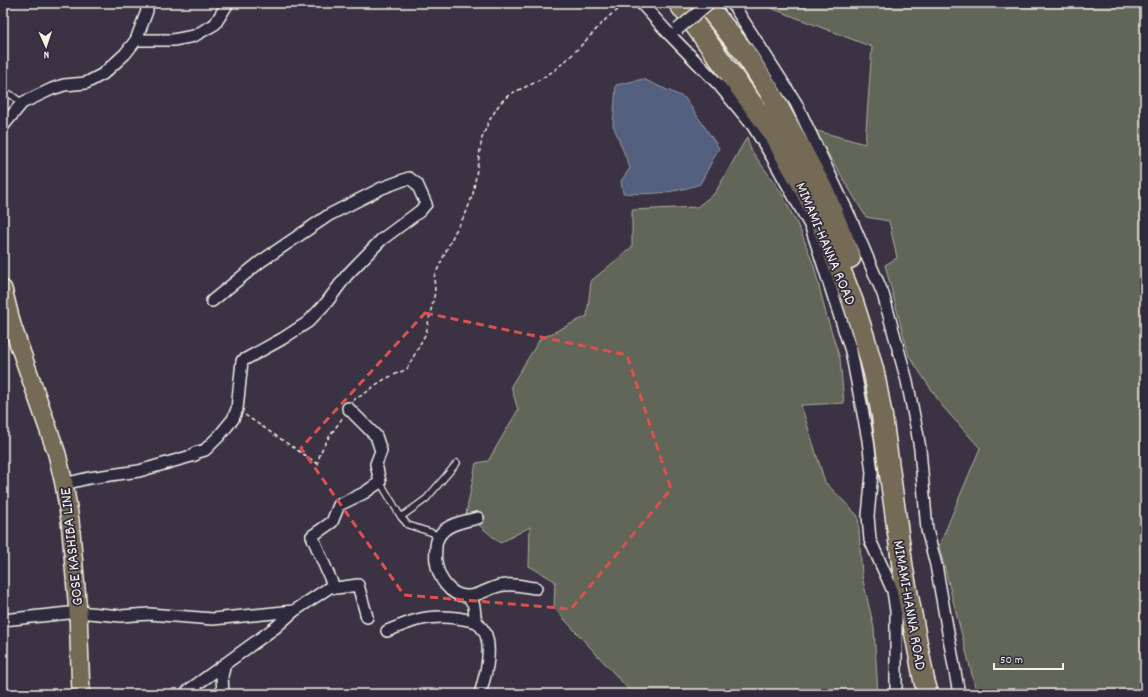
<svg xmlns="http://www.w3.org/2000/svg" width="1148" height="697" font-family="Dekko,sans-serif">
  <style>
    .green { fill: #626658; stroke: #abaca0 }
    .water { fill: #535f7b; stroke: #9399a7 }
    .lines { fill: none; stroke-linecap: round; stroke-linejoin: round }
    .service-casing { stroke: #f4f1e8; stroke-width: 8 }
    .minor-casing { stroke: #f4f1e8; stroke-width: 14 }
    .primary-casing { stroke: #f4f1e8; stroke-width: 20 }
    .motorway-casing { stroke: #f4f1e8; stroke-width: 23 }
    .path { stroke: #f4f1e8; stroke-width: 1.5; stroke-dasharray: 4 3; stroke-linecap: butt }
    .service { stroke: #2f2a3d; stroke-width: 5.5 }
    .minor { stroke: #2f2a3d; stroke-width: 11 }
    .primary { stroke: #756a55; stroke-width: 17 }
    .motorway { stroke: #756a55; stroke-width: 20 }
    .minor-bridge-casing { stroke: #f4f1e8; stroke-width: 14; stroke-linecap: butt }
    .minor-bridge { stroke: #2f2a3d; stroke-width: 11 }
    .marked { fill: none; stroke: #dc504e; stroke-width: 3; stroke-dasharray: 8 5; stroke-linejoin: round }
    .labels { text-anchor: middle; stroke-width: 3.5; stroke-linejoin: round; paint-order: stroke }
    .street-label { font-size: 16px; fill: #f4f1e8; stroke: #2f2a3d }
  </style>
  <rect width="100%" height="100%" fill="#3b3343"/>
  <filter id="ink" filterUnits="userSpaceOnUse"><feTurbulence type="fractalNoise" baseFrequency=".025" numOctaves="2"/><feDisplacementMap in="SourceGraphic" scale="8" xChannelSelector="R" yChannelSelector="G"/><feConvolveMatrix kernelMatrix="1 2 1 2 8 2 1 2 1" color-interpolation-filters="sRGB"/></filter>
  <g filter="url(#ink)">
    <path class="green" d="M758 3H1145V694H977L939 546 980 448 943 407 909 356 885 265 897 258 889 221 866 217 814 130 865 144 872 47Z
      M747 137 751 150 781 192 801 232 814 266 826 314 840 359 844 403 801 405 825 482 858 516 862 576 874 628 878 694H633L554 608 555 581 529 566 530 527 500 543 466 514 476 463 488 461 518 410 511 386 540 339 587 316 591 281 632 247V210L697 207 715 193Z"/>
    <path class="water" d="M643 79 685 98 719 148 700 184C675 193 649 195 623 193L621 181 630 168 613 125 616 85Z"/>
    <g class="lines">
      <defs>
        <path id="service" d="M3 94H10L22 103
          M380 482 401 517 408 525 433 533 437 539
          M401 517 426 499 457 463"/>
        <path id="minor" d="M641 3 670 35 719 85 753 126 772 157 811 227 851 351 868 440 872 473 868 516 870 540 893 591 896 611V694
          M732 3 796 103 851 219 883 294 907 381 917 431 920 449 927 530 936 565 959 694
          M136 40H173L194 36 215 24 228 3
          M3 126 22 103 52 89 64 85 86 83 103 74 125 54 136 40 147 11 146 3
          M64 484 89 478 139 471 195 455V453L205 450 219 436 233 419 237 409 242 361 282 339 308 322 327 302 347 275 381 240 420 211 426 204 417 184 409 178 382 188 329 215 260 262 212 301
          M478 518C461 522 438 525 436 546 436 551 435 557 436 561 438 578 450 597 468 596 481 596 492 585 506 585 516 584 526 587 536 588
          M333 585 336 588 358 585 367 617
          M468 596C470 600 474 603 474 607 475 612 474 615 476 620 478 625 484 629 486 635 492 653 485 677 480 694
          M3 620 78 612 121 616 149 614 213 619 294 611
          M387 631C397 627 407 623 417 620 436 615 458 617 477 622
          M185 694 189 690 276 627 294 611 333 585 312 536 332 522 339 505 364 493 380 482 376 464 381 451 376 436 348 408
          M223 694 222 676 225 664"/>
        <path id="primary" d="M3 289 12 325 57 454 64 484 70 520 78 612 81 694"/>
        <path id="motorway" d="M679 3 770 128 804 187 828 239 853 302 865 340 874 373 882 416 903 570 924 680 928 694
          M705 3 744 52 770 92 825 194 850 258"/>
      </defs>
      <use href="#service" class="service-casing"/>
      <use href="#minor" class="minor-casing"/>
      <use href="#primary" class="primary-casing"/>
      <use href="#motorway" class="motorway-casing"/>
      <path class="path" d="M353 401 356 398 363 395 377 384 385 379 407 369 426 333 435 292 434 277 455 232 466 213 473 194 482 138 489 121 500 103 510 94 534 83 555 70 573 54 608 17 618 10 630 4
        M245 415 318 464
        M318 465C318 449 334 431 343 417"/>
      <use href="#service" class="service"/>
      <use href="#minor" class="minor"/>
      <use href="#primary" class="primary"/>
      <use href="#motorway" class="motorway"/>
      <defs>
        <path id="minor-bridge" d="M678 29 709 3"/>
      </defs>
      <use href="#minor-bridge" class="minor-bridge-casing"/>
      <use href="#minor-bridge" class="minor-bridge"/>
    </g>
  </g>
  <path class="marked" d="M425 313 627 355 671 489 571 609 404 595 301 448Z"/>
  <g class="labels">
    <g class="street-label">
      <text transform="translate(827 243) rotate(67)" y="6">MIMAMI-HANNA ROAD</text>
      <text transform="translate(70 547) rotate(-96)" y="6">GOSE KASHIBA LINE</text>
      <text transform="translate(911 605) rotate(80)" y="6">MIMAMI-HANNA ROAD</text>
    </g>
  </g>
  <rect width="1148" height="697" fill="none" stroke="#2f2a3d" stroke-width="16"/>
  <rect x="8" y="8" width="1132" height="681" fill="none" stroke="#f4f1e8" stroke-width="1.5" filter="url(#ink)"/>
  <g transform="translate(46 46) rotate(177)" stroke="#2f2a3d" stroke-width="3" paint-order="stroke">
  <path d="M0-3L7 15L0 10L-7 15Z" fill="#f4f1e8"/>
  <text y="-6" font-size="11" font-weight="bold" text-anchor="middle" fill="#f4f1e8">N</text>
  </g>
  <path d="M994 663v6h69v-6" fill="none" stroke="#f4f1e8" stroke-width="2"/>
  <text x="1000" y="663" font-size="12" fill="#f4f1e8" stroke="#2f2a3d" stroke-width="3" paint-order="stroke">50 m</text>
</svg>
